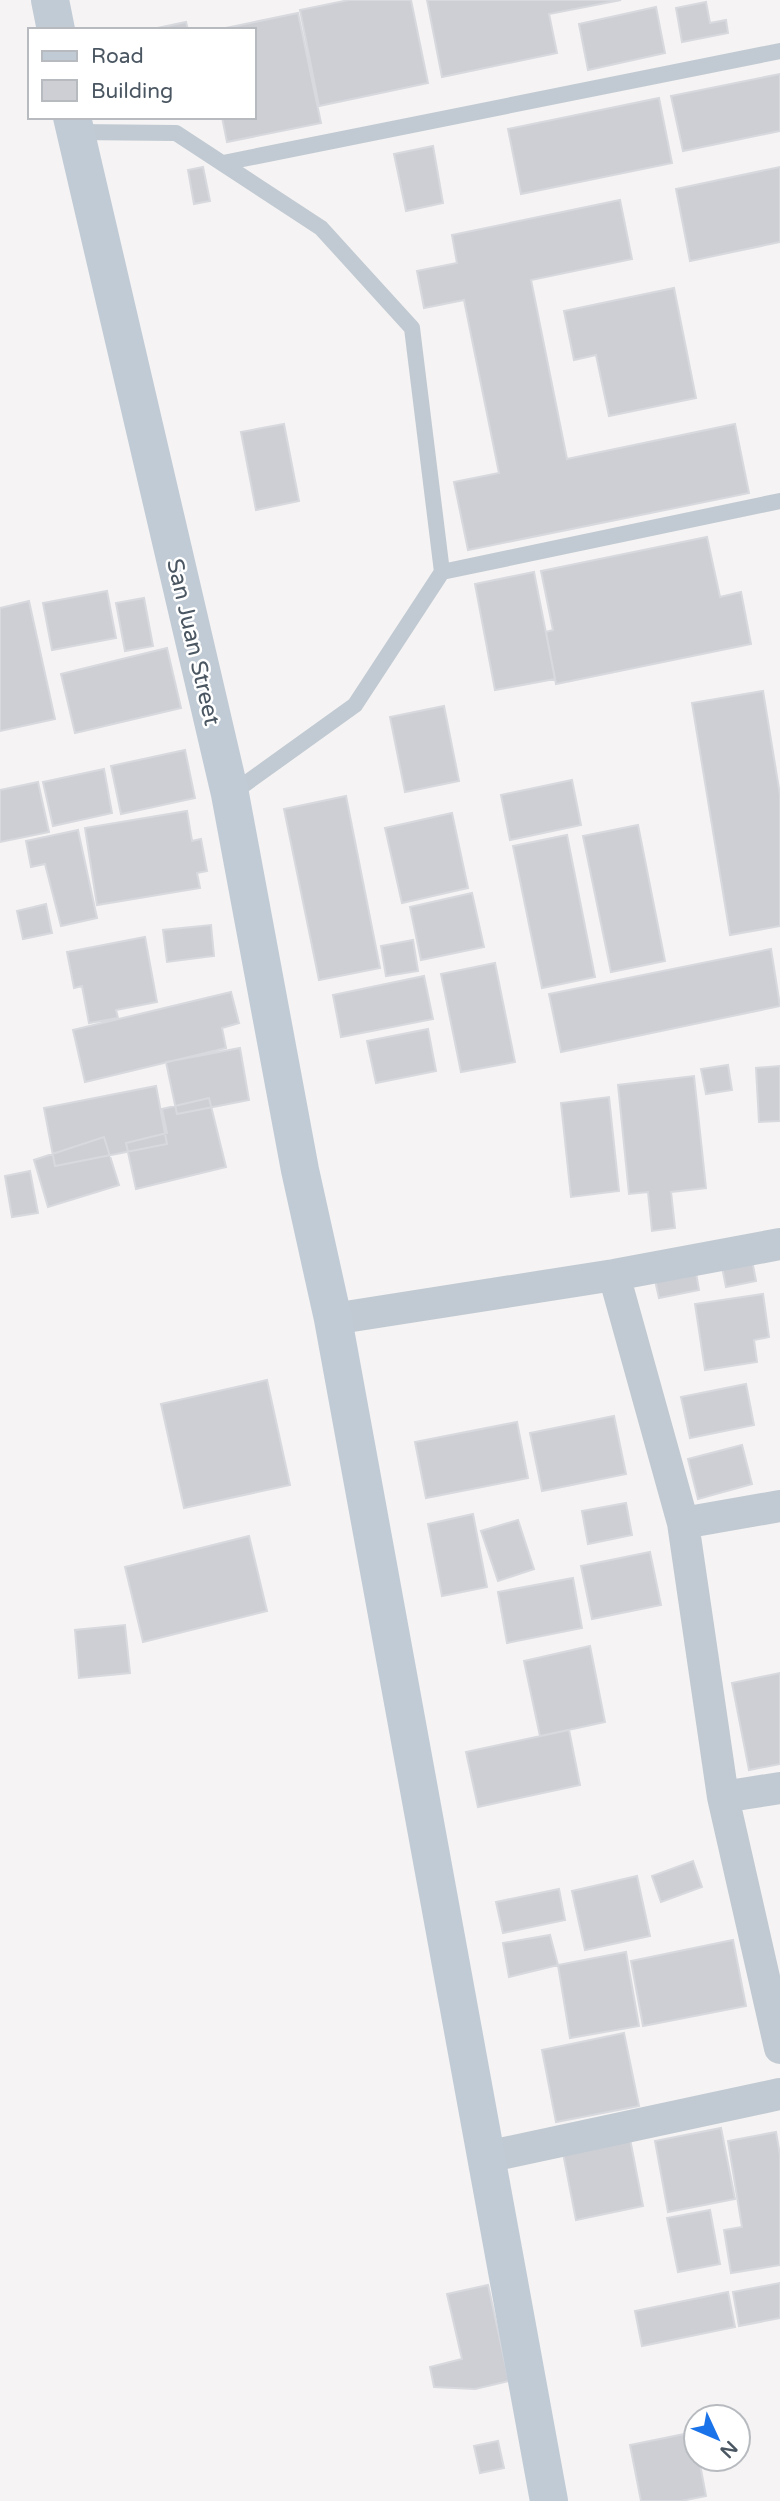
<svg xmlns="http://www.w3.org/2000/svg" width="780" height="2501" font-family="'Varela Round',sans-serif">
  <style>
    .building { fill: #cdcfd5; stroke: #d7d9de; stroke-width: 2 }
    .lines { fill: none; stroke-linecap: round; stroke-linejoin: round }
    .lane { stroke: #c1cad2; stroke-width: 16 }
    .street { stroke: #c1cad2; stroke-width: 32 }
    .secondary { stroke: #c1cbd6; stroke-width: 38 }
    .labels { text-anchor: middle; stroke-width: 5; stroke-linejoin: round; paint-order: stroke }
    .street-label { font-size: 23px; fill: #4a5661; stroke: #fff }
  </style>
  <rect width="100%" height="100%" fill="#f5f3f3"/>
  <path class="building" d="M349 0H411L428 83 319 106 300 10Z
    M427 0H621L549 14 557 53 442 77Z
    M706 2 710 23 726 20 728 33 682 42 676 8Z
    M656 7 665 53 588 70 579 24Z
    M298 13 321 123 227 142 222 117H254V30H216Z
    M186 22 188 30H148Z
    M780 74V131L683 151 671 96Z
    M659 98 672 163 521 194 508 129Z
    M433 146 443 203 406 211 394 154Z
    M203 167 210 201 194 204 188 170Z
    M780 167V242L690 261 676 189Z
    M620 200 632 259 531 280 567 459 735 424 749 493 468 550 454 482 499 473 464 300 424 308 417 271 457 263 452 235Z
    M674 288 696 398 609 416 596 355 574 360 564 311Z
    M284 424 299 501 256 510 241 432Z
    M707 537 720 597 741 592 751 644 556 684 546 632 553 630 541 571Z
    M534 572 555 679 495 690 475 584Z
    M107 591 116 638 52 650 43 603Z
    M144 598 153 646 125 651 116 603Z
    M29 601 55 719 0 731V608Z
    M167 648 181 708 75 733 61 674Z
    M763 691 780 795V926L730 935 692 703Z
    M444 706 459 781 405 792 390 717Z
    M185 750 195 798 121 814 111 766Z
    M104 769 112 813 53 826 43 782Z
    M572 780 581 825 510 840 501 795Z
    M38 782 49 832 0 842V790Z
    M346 796 380 968 319 980 284 809Z
    M187 811 192 841 201 839 207 871 197 873 200 888 97 905 85 828Z
    M452 813 468 888 402 903 385 828Z
    M638 825 665 961 611 972 583 836Z
    M78 830 97 918 61 926 45 864 31 867 26 841Z
    M567 835 595 977 542 988 513 846Z
    M472 893 484 947 421 960 410 907Z
    M46 904 52 933 23 939 17 911Z
    M211 925 214 956 167 962 163 930Z
    M145 937 157 1002 116 1010 118 1018 89 1023 82 986 74 988 67 952Z
    M413 940 418 971 386 976 381 946Z
    M771 949 780 1006 561 1052 549 994Z
    M495 963 515 1062 461 1072 441 974Z
    M424 976 433 1019 341 1037 333 995Z
    M231 992 239 1023 222 1028 226 1048 85 1082 73 1030Z
    M428 1029 436 1071 376 1083 367 1041Z
    M240 1048 249 1100 177 1114 166 1062Z
    M728 1065 732 1090 706 1094 701 1069Z
    M780 1066V1121L759 1122 756 1068Z
    M694 1076 706 1188 671 1192 675 1228 652 1231 648 1192 629 1194 618 1085Z
    M156 1086 167 1144 55 1166 44 1108Z
    M609 1097 619 1191 571 1197 561 1103Z
    M209 1098 226 1167 136 1189 126 1143 167 1133 162 1109Z
    M104 1137 119 1185 48 1207 34 1160Z
    M30 1171 38 1213 12 1217 5 1176Z
    M752 1260 756 1281 726 1287 722 1267Z
    M695 1267 699 1290 659 1298 654 1276Z
    M763 1294 769 1337 754 1340 757 1362 705 1370 695 1304Z
    M267 1380 290 1485 184 1508 161 1404Z
    M746 1384 754 1425 690 1438 681 1397Z
    M614 1416 626 1474 542 1491 530 1433Z
    M517 1422 528 1478 426 1498 415 1442Z
    M742 1445 752 1484 698 1499 688 1459Z
    M626 1503 632 1535 588 1544 582 1511Z
    M473 1514 487 1587 442 1596 428 1524Z
    M518 1520 534 1569 498 1581 481 1531Z
    M249 1536 267 1611 143 1642 125 1567Z
    M650 1552 661 1605 592 1619 581 1566Z
    M573 1578 582 1628 507 1643 498 1592Z
    M125 1625 130 1673 79 1678 75 1630Z
    M590 1646 605 1722 540 1736 524 1661Z
    M780 1673V1764L749 1770 732 1683Z
    M569 1730 580 1785 478 1807 466 1752Z
    M693 1861 702 1887 661 1902 652 1876Z
    M637 1876 650 1936 585 1950 572 1891Z
    M559 1889 565 1920 503 1933 496 1902Z
    M550 1935 558 1965 509 1977 503 1943Z
    M733 1940 746 2006 643 2026 631 1961Z
    M626 1952 639 2026 570 2038 558 1965Z
    M624 2033 639 2106 556 2122 542 2050Z
    M721 2128 735 2199 668 2212 655 2141Z
    M776 2132 780 2155V2265L731 2273 724 2230 742 2227 728 2141Z
    M630 2139 643 2206 576 2220 563 2153Z
    M710 2210 720 2264 678 2272 667 2218Z
    M780 2283V2318L739 2326 733 2292Z
    M488 2285 509 2381 475 2389 434 2387 430 2367 462 2359 447 2294Z
    M728 2292 735 2327 642 2346 635 2311Z
    M694 2432 696 2459H699L706 2496 681 2501H641L630 2445Z
    M498 2441 504 2468 480 2473 474 2446Z"/>
  <g class="lines">
    <path class="lane" d="M75 132 176 133 321 228 412 328 442 572 355 705 231 794
      M223 163 780 51
      M442 572 780 501"/>
    <path class="street" d="M614 1275 683 1523 723 1797 780 2048
      M333 1319 614 1275 780 1244
      M683 1523 780 1506
      M723 1797 780 1788
      M486 2157 780 2094"/>
    <path class="secondary" d="M50 0 56 30
      M72 117 230 794 300 1170 333 1319 549 2501"/>
  </g>
  <g class="labels">
    <g class="street-label">
      <text transform="translate(194 642) rotate(77)" y="8">San Juan Street</text>
    </g>
  </g>
  <rect x="28" y="28" width="228" height="91" fill="#ffffff" stroke="#b7bbc0" stroke-width="2"/>
  <rect x="42" y="51" width="35" height="10" fill="#c1cbd6" stroke="#b7bbc0" stroke-width="2"/>
  <text x="91" y="63" font-size="21" fill="#4a5661">Road</text>
  <rect x="42" y="80" width="35" height="21" fill="#cdcfd5" stroke="#b7bbc0" stroke-width="2"/>
  <text x="91" y="98" font-size="21" fill="#4a5661">Building</text>
  <g transform="translate(717 2438) rotate(134)"><circle r="33" fill="#ffffff" stroke="#b7bbc0" stroke-width="2"/>
  <path d="M0-5L12 26L0 18L-12 26Z" fill="#1a73e8"/>
  <text y="-10" font-size="19" font-weight="bold" text-anchor="middle" fill="#4a5661">N</text>
  </g>
</svg>
